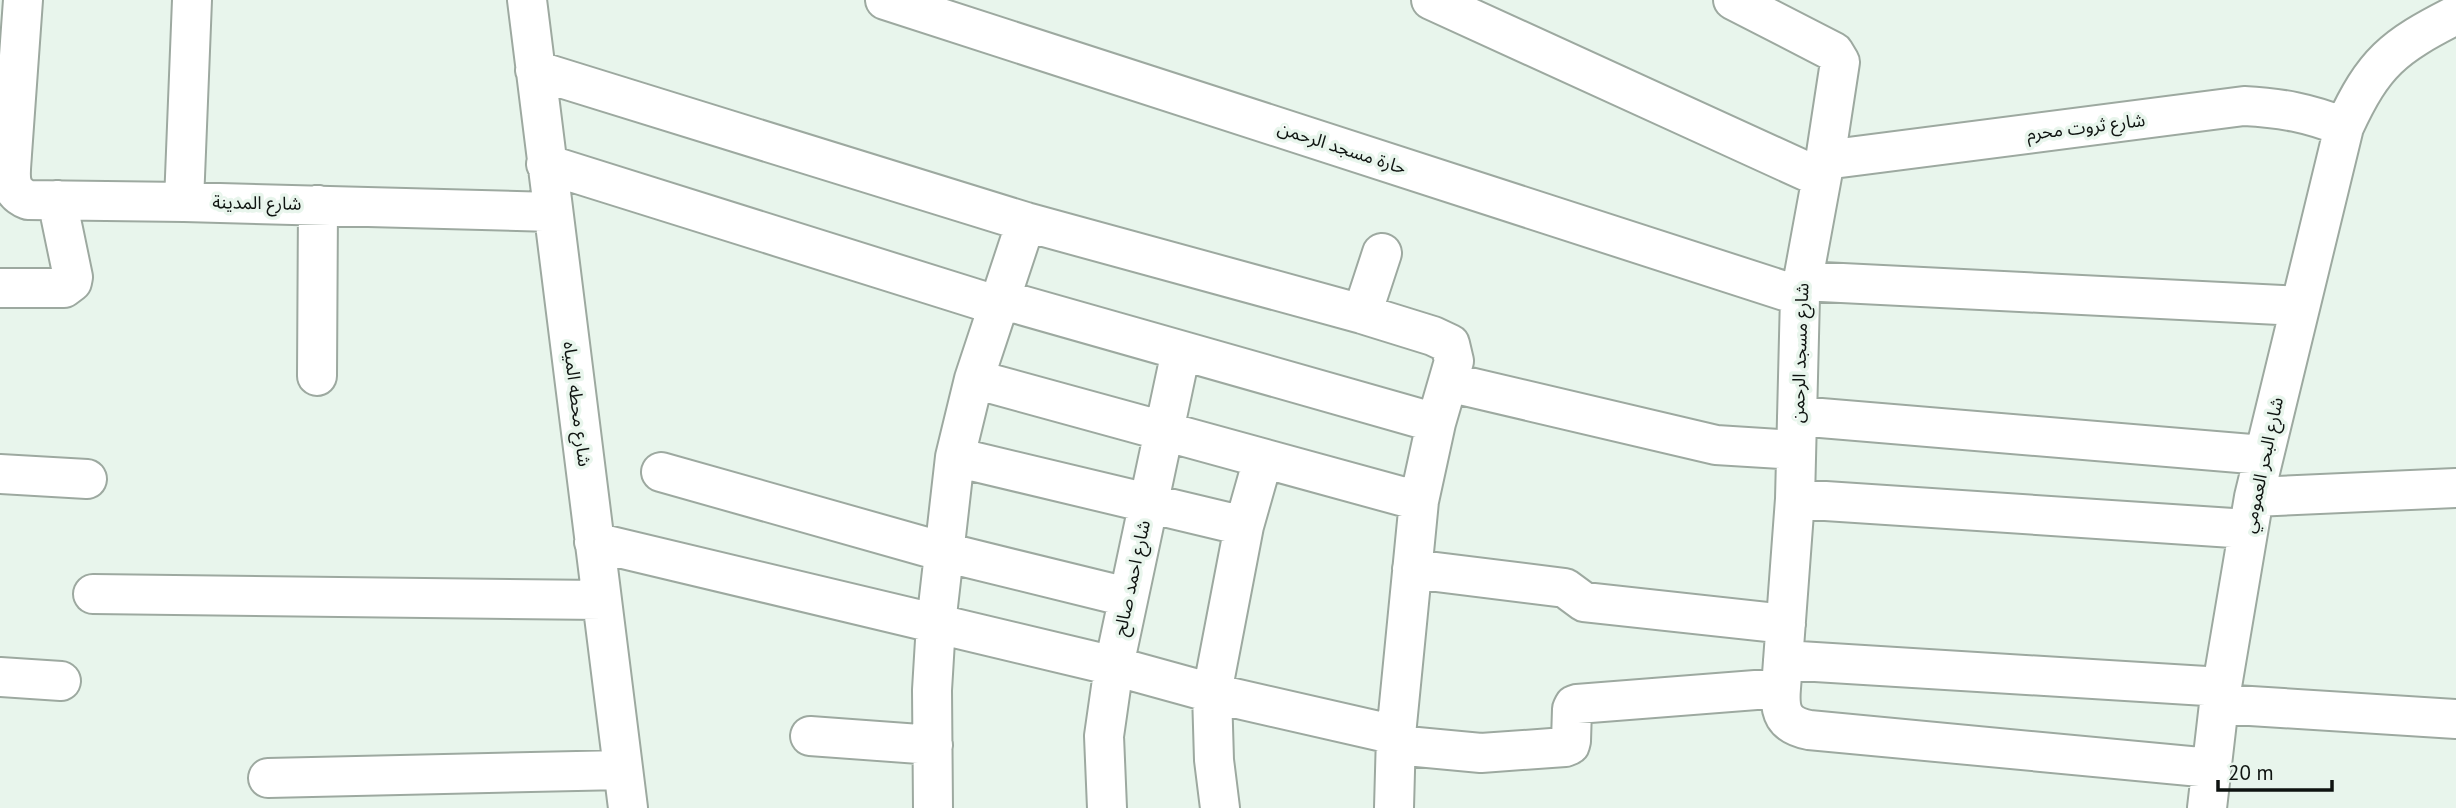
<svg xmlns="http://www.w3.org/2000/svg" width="2456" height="808" font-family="'PT Sans','Noto Sans Arabic',sans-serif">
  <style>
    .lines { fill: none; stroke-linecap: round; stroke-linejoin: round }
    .minor-casing { stroke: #9da9a0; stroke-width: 42 }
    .minor { stroke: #fff; stroke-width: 38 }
    .labels { text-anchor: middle; stroke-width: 7; stroke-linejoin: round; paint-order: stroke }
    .street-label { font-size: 18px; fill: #0e1310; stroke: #e8f5ec }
  </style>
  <rect width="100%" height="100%" fill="#e8f5ec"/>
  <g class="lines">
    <defs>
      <path id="minor" d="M527 0 628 808
        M885 0 1800 296
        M1431 0 1821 178
        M1733 0 1834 52 1840 62 1825 160 1800 296 1795 499 1781 688C1779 713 1784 725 1809 730L2211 768
        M535 70 1026 222 1362 314 1433 336 1450 344 1454 361 1436 423 1419 501 1396 735 1394 808
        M0 154H12C11 174 6 191 28 200L184 202 552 212
        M12 154 23 0
        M1825 160 2244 106C2282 108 2309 113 2344 127
        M546 164 999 306
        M184 202 192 0
        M1802 281 2300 306
        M0 288H64L72 282 73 277 57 200
        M1000 299 1436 423
        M1362 314 1382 253
        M317 376 318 205
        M974 379 1419 501
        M1448 382 1716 445 1796 450
        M1797 416 2263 455
        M955 457 1244 526
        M661 472 944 552 1127 597
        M0 474 87 479
        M2254 497 2456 488
        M1795 499 2248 529
        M594 542 1114 666 1212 693 1396 735
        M1412 569 1565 588 1584 602 1786 624
        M93 594 602 600
        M1783 660 2222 687
        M0 677 61 681
        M2219 704 2456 719
        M810 736 933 745
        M1396 745 1481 753 1565 747 1570 745 1571 741 1572 709 1574 705 1577 704 1781 688
        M268 778 623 770
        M933 808 932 690 936 624 955 457 974 379 1026 222
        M1107 808 1104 736 1114 666 1181 351
        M1220 808 1214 760 1212 693 1244 526 1263 459
        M2207 808 2219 704 2254 497 2344 127C2374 62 2393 47 2456 15"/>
    </defs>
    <use href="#minor" class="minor-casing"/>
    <use href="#minor" class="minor"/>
  </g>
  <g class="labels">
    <g class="street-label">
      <text transform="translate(2086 127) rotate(-7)" y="6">شارع ثروت محرم</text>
      <text transform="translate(1342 148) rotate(18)" y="6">حارة مسجد الرحمن</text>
      <text transform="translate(257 203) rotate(1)" y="6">شارع المدينة</text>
      <text transform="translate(1800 353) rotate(-88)" y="6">شارع مسجد الرحمن</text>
      <text transform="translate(577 404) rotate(83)" y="6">شارع محطه المياه</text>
      <text transform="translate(2263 465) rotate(-78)" y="6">شارع البحر العمومي</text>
      <text transform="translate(1132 578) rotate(-78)" y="6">شارع احمد صالح</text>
    </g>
  </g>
  <path d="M2218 780v10h114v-10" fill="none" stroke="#0e1310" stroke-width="3.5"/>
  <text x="2228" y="780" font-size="21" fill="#0e1310" stroke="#e8f5ec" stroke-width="5" paint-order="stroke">20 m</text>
</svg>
